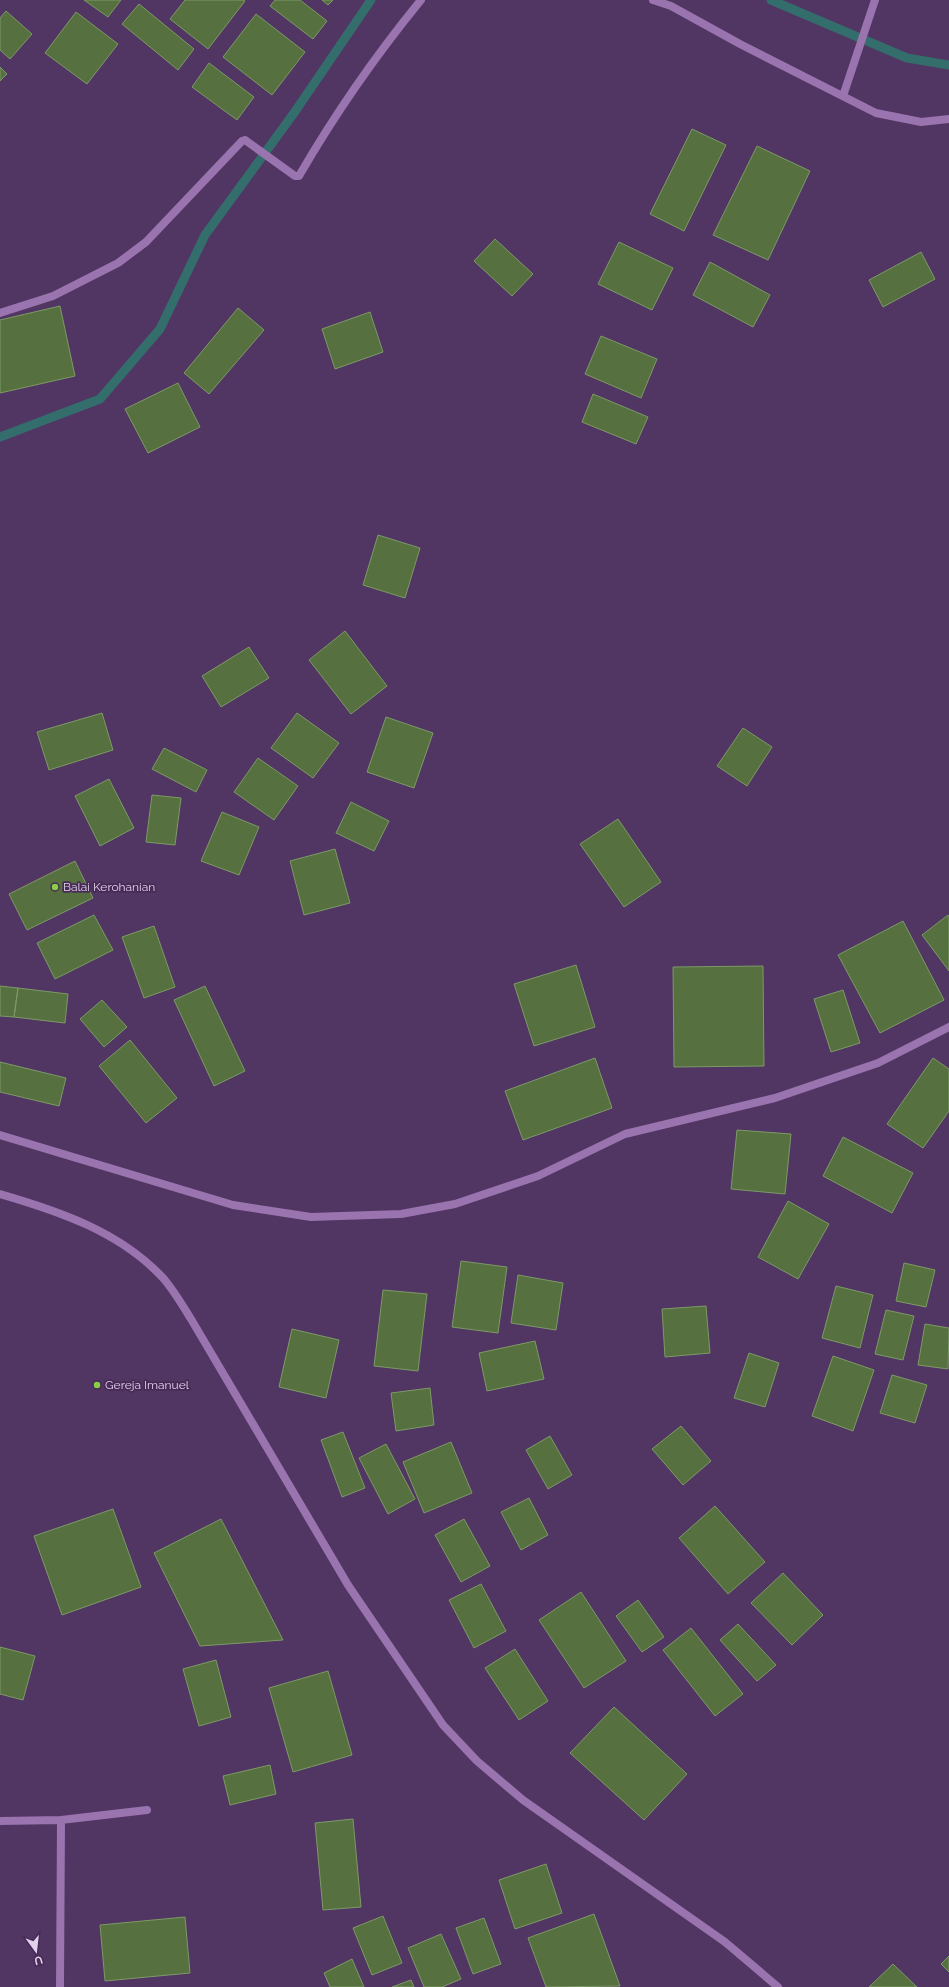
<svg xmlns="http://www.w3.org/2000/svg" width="949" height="1987" font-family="Raleway,sans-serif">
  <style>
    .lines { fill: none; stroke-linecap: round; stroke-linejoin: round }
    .stream { stroke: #346e6c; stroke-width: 9 }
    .building { fill: #56713f; stroke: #7d9a67 }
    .minor { stroke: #9974af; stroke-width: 8 }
    .tertiary { stroke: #9974af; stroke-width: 8 }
    .poi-dot { fill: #8ace47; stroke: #472b56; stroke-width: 1.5 }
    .labels { text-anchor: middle; stroke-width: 3.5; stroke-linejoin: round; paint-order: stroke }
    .poi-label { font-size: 12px; fill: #e1d1ec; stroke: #472b56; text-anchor: start }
  </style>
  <rect width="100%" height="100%" fill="#513562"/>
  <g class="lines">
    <path class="stream" d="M771 0 907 58 949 65
      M0 437 100 399 160 329 205 235 294 113 371 0"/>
  </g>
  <path class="building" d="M84 0H121L108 17Z
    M185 0H243L245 1 208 49 170 19Z
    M275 0H300L327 21 313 39 270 6Z
    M322 0H333L328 5Z
    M139 4 194 49 178 70 122 24Z
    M6 11 32 34 10 59 0 50V18Z
    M76 12 118 44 87 84 45 53Z
    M256 14 305 52 272 95 223 57Z
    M209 63 254 97 237 120 192 87Z
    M0 67 7 74 0 81Z
    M692 129 726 145 684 231 650 214Z
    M757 146 810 171 768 260 713 235Z
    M495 239 533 274 512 296 474 261Z
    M619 242 673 268 652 310 598 284Z
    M921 252 935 279 883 307 869 280Z
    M710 262 770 295 753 327 693 295Z
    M60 306 75 376 0 393V320Z
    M238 308 264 330 209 394 184 373Z
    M370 312 383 352 335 369 322 329Z
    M601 336 657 359 641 398 585 374Z
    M178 383 200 427 148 453 125 409Z
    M593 394 648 417 636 444 582 422Z
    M378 535 420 548 405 598 363 585Z
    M345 631 387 686 351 714 309 660Z
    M249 647 269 678 221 707 202 676Z
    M102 713 113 750 49 770 37 732Z
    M297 713 339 743 313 778 271 748Z
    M386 717 433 733 414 788 367 772Z
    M743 728 772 747 747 786 717 766Z
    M164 748 207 770 196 792 152 769Z
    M258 758 298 786 274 820 234 792Z
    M109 779 134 828 100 846 75 796Z
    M152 795 181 798 175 845 146 842Z
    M351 802 389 821 374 851 336 833Z
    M222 812 259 827 239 875 201 861Z
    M618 819 661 882 624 907 580 844Z
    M335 849 350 903 304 915 290 861Z
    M75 861 93 898 27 930 9 894Z
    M94 915 113 950 55 979 37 943Z
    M948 915 949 916V971L922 935Z
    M903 921 944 1000 880 1033 838 955Z
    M154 926 175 987 144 998 122 937Z
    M576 965 595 1027 534 1046 514 984Z
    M763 966 764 1066 674 1067 673 967Z
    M0 986 18 988 14 1017 0 1016Z
    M205 986 245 1071 214 1086 174 1000Z
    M18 988 68 994 65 1023 14 1017Z
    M843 990 860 1043 831 1052 814 999Z
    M102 1000 127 1027 104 1047 80 1019Z
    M130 1040 177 1098 146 1123 99 1066Z
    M595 1058 612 1108 523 1140 505 1091Z
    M933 1058 949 1069V1111L923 1148 887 1124Z
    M0 1062 66 1078 59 1106 0 1092Z
    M737 1130 791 1134 785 1194 731 1189Z
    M843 1137 913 1173 892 1213 823 1176Z
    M788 1201 829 1224 798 1279 758 1257Z
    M461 1261 507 1267 498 1333 452 1327Z
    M904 1263 935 1270 926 1307 896 1301Z
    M518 1275 563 1283 556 1330 511 1323Z
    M836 1286 873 1295 860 1348 822 1338Z
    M383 1290 427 1294 418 1371 374 1366Z
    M706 1306 710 1353 665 1357 662 1309Z
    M886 1310 914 1316 903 1360 875 1354Z
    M925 1324 949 1328 948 1369 918 1365Z
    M292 1329 339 1340 326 1398 279 1387Z
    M535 1341 544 1379 487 1391 479 1353Z
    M749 1353 779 1363 765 1407 734 1398Z
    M833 1356 874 1370 853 1431 812 1416Z
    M892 1375 927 1385 915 1423 880 1413Z
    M430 1388 434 1425 396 1431 391 1393Z
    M681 1426 711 1461 683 1485 652 1449Z
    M343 1432 365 1488 342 1497 321 1440Z
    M550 1436 572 1475 548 1489 526 1450Z
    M451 1442 472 1493 424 1513 403 1462Z
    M386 1444 415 1499 388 1514 359 1458Z
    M529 1498 548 1535 521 1550 501 1512Z
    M715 1506 765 1562 728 1594 679 1538Z
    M113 1509 141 1587 62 1615 34 1536Z
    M221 1519 283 1640 200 1646 154 1553Z
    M464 1519 490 1566 461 1582 435 1535Z
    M783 1573 823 1615 792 1645 751 1603Z
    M481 1584 506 1631 474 1648 449 1600Z
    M581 1592 626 1661 584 1688 539 1620Z
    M638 1600 664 1637 642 1652 616 1616Z
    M738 1624 776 1665 757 1681 720 1640Z
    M691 1628 743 1694 715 1716 663 1650Z
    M0 1647 35 1656 23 1700 0 1694Z
    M515 1649 548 1701 519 1720 485 1668Z
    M216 1660 231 1717 199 1726 183 1669Z
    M328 1671 352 1755 293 1772 269 1688Z
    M614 1707 687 1774 644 1820 570 1753Z
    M270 1765 276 1794 230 1805 223 1776Z
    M353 1819 361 1907 323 1910 315 1823Z
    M546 1864 562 1913 515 1929 499 1880Z
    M594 1914 620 1986 546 1987 528 1938Z
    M383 1916 402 1963 372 1975 353 1928Z
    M185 1917 190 1973 105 1981 100 1925Z
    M484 1918 501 1964 473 1974 456 1928Z
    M441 1934 461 1979 442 1987H424L408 1948Z
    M949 1956V1972L941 1964Z
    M352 1959 364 1987H330L324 1973Z
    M893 1964 917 1987H869Z
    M411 1980 414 1987H392Z"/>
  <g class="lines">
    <path class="minor" d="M653 0 671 6 740 44 876 113 921 122 949 119
      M843 96 875 0
      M0 313 53 296 118 263 146 242 242 141 245 140 295 176H299C335 114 376 55 421 0
      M0 1194C59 1211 121 1232 164 1279 174 1291 183 1306 191 1319L348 1585 443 1725 477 1761 523 1800 725 1942 778 1987
      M0 1821 61 1820 147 1810
      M60 1987 61 1820"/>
    <path class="tertiary" d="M0 1135 233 1205 311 1217 401 1214 455 1204 538 1176 625 1134 775 1098 878 1063 949 1027"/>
  </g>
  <g class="poi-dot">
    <circle cx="55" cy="887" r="4"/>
    <circle cx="97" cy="1385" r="4"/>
  </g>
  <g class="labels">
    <g class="poi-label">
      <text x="63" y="891">Balai Kerohanian</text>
      <text x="105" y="1389">Gereja Imanuel</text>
    </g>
  </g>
  <g transform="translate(36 1951) rotate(165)" stroke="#472b56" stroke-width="3" paint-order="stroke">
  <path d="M0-3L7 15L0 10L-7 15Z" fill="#e1d1ec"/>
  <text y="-6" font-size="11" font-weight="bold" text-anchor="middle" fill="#e1d1ec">U</text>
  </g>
</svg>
